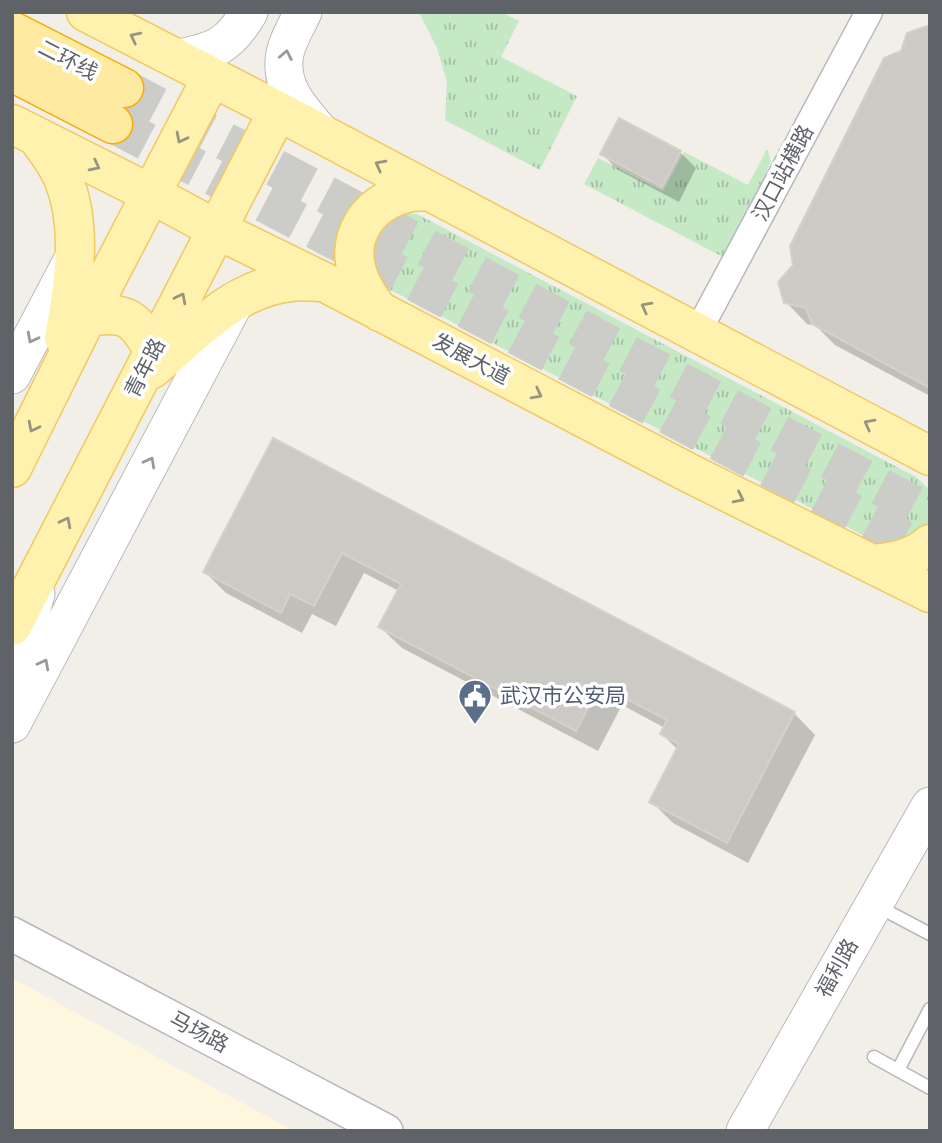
<svg xmlns="http://www.w3.org/2000/svg" width="942" height="1143" font-family="Rubik,'Noto Sans SC',sans-serif">
  <style>
    .commercial { fill: #fef7e0 }
    .grass { fill: url(#grass-tufts) }
    .shadow { fill: #0003 }
    .building { fill: #cccac5; stroke: #d6d1c6; stroke-width: 2 }
    .lines { fill: none; stroke-linecap: round; stroke-linejoin: round }
    .trunk-tunnel { stroke: #ccccc8; stroke-width: 38; stroke-dasharray: 38 19; stroke-linecap: butt }
    .service-casing { stroke: #b5b8bc; stroke-width: 15 }
    .minor-casing { stroke: #b5b8bc; stroke-width: 29 }
    .tertiary-casing { stroke: #b5b8bc; stroke-width: 36 }
    .secondary-casing { stroke: #b6babf; stroke-width: 39 }
    .primary-casing { stroke: #f2c960; stroke-width: 41 }
    .trunk-casing { stroke: #f9ab00; stroke-width: 41 }
    .service { stroke: #fff; stroke-width: 12 }
    .minor { stroke: #fff; stroke-width: 26 }
    .tertiary { stroke: #fff; stroke-width: 33 }
    .secondary { stroke: #fff; stroke-width: 37 }
    .primary { stroke: #fff2af; stroke-width: 38 }
    .trunk { stroke: #feeaa1; stroke-width: 38 }
    .oneway { stroke: #979581 }
    .oneway2 { stroke: #979a9d }
    .labels { text-anchor: middle; stroke-width: 7; stroke-linejoin: round; paint-order: stroke }
    .street-label { font-size: 21px; fill: #5f6368; stroke: #fff }
    .service-label { font-size: 21px; fill: #4e5e75; stroke: #fff; text-anchor: start }
  </style>
  <defs>
    <pattern id="grass-tufts" width="24" height="20" patternUnits="userSpaceOnUse" patternTransform="scale(1.75)"><rect width="24" height="20" fill="#c5e8c5"/><path d="M3 7l-1-3M5 7V3M7 7l1-3M15 17l-1-3M17 17v-4M19 17l1-3" fill="none" stroke="#a3c0a4"/></pattern>
  </defs>
  <rect width="100%" height="100%" fill="#f1efe8"/>
  <path class="commercial" d="M12 978 294 1131H12Z"/>
  <path class="grass" d="M419 12H501L519 21 501 57 577 96 540 170 445 120 447 82 437 48Z
    M767 149 771 161 757 194 723 257 584 184 598 158 663 191 684 152 748 185Z
    M399 214H417L916 477 930 490V530L923 537 882 545 383 286 369 261 374 227Z"/>
  <path class="shadow" d="M930 27V396L835 345 816 326 807 324 786 302 903 52Z
    M680 152 696 168 679 202 618 170 602 154Z
    M274 440 794 713 815 735 748 863 673 823 652 802 678 750 662 734 665 728 622 705 598 751 402 648 380 627 399 591 364 573 336 626 312 614 302 633 226 593 205 572Z"/>
  <path class="building" d="M930 25V388L812 324 806 308 784 303 778 282 793 265 790 246 884 58 901 51 907 33Z
    M619 118 681 151 662 187 600 154Z
    M273 438 795 712 727 843 649 802 679 744 660 734 667 720 600 685 576 731 378 627 401 584 342 553 314 606 290 594 281 613 203 572Z"/>
  <g class="lines">
    <path class="trunk-tunnel" d="M124 88 930 513
      M113 124 930 553"/>
    <defs>
      <path id="service" d="M877 906 930 934
        M874 1057 930 1088
        M898 1070 930 1009"/>
      <path id="minor" d="M697 333 869 12"/>
      <path id="tertiary" d="M12 934 386 1131"/>
      <path id="secondary" d="M303 12C297 25 288 39 285 53 278 87 302 111 322 134
        M176 59C214 51 229 47 249 12
        M12 375 73 259
        M12 677 36 594
        M12 724 236 300
        M745 1131 930 806"/>
      <path id="primary" d="M86 12 278 111 930 456
        M12 124 151 194 216 229 324 282 689 473 930 593
        M37 137C44 147 52 157 58 168 85 217 74 285 64 338
        M380 312C372 302 365 292 360 280 343 240 366 203 407 193 413 191 421 192 428 191
        M87 317C127 311 134 317 154 351
        M152 369C193 334 234 288 290 282 301 280 312 282 323 282
        M12 468 87 317 212 77
        M872 564C893 562 913 559 930 544
        M12 626 278 111"/>
      <path id="trunk" d="M12 31 124 88
        M12 72 113 124"/>
    </defs>
    <use href="#service" class="service-casing"/>
    <use href="#minor" class="minor-casing"/>
    <use href="#tertiary" class="tertiary-casing"/>
    <use href="#secondary" class="secondary-casing"/>
    <use href="#primary" class="primary-casing"/>
    <use href="#trunk" class="trunk-casing"/>
    <use href="#service" class="service"/>
    <use href="#minor" class="minor"/>
    <use href="#tertiary" class="tertiary"/>
    <use href="#secondary" class="secondary"/>
    <use href="#primary" class="primary"/>
    <use href="#trunk" class="trunk"/>
  </g>
  <defs><path id="oneway-chevron" d="M-2-3.5L2.5 0L-2 3.5" fill="none" stroke-width="1.6" stroke-linecap="round" stroke-linejoin="round" transform="scale(1.75)"/></defs>
  <g class="oneway">
    <use href="#oneway-chevron" transform="translate(135 37) rotate(-153)"/>
    <use href="#oneway-chevron" transform="translate(181 138) rotate(117)"/>
    <use href="#oneway-chevron" transform="translate(380 165) rotate(-152)"/>
    <use href="#oneway-chevron" transform="translate(95 166) rotate(27)"/>
    <use href="#oneway-chevron" transform="translate(181 298) rotate(-63)"/>
    <use href="#oneway-chevron" transform="translate(646 307) rotate(-152)"/>
    <use href="#oneway-chevron" transform="translate(537 394) rotate(28)"/>
    <use href="#oneway-chevron" transform="translate(869 424) rotate(-152)"/>
    <use href="#oneway-chevron" transform="translate(33 427) rotate(117)"/>
    <use href="#oneway-chevron" transform="translate(739 498) rotate(26)"/>
    <use href="#oneway-chevron" transform="translate(66 522) rotate(-63)"/>
  </g>
  <g class="oneway2">
    <use href="#oneway-chevron" transform="translate(286 55) rotate(-79)"/>
    <use href="#oneway-chevron" transform="translate(32 338) rotate(118)"/>
    <use href="#oneway-chevron" transform="translate(150 462) rotate(-62)"/>
    <use href="#oneway-chevron" transform="translate(44 664) rotate(-62)"/>
  </g>
  <defs>
    <symbol id="civic-pin" viewBox="-11 -11 22 30"><path d="M0 17L-7.5 6A9.5 9.5 0 1 1 7.5 6Z" fill="#5c6f8a" stroke="#fff"/><path d="M-.6-6.5H3V-4.5H.6V-3L4-1V1h2V6H-6V1h2V-1L-.6-3ZM-1.2 2.5V6h2.4V2.5Z" fill="#fff"/></symbol>
  </defs>
  <g fill-rule="evenodd">
    <use href="#civic-pin" x="456" y="677" width="38" height="52"/>
  </g>
  <g class="labels">
    <g class="street-label">
      <text transform="translate(68 60) rotate(27)" y="7">二环线</text>
      <text transform="translate(783 173) rotate(-62)" y="7">汉口站横路</text>
      <text transform="translate(471 359) rotate(28)" y="7">发展大道</text>
      <text transform="translate(145 368) rotate(-63)" y="7">青年路</text>
      <text transform="translate(837 968) rotate(-61)" y="7">福利路</text>
      <text transform="translate(199 1032) rotate(28)" y="7">马场路</text>
    </g>
    <g class="service-label">
      <text x="500" y="703">武汉市公安局</text>
    </g>
  </g>
  <rect width="942" height="1143" fill="none" stroke="#5f6368" stroke-width="28"/>
</svg>
